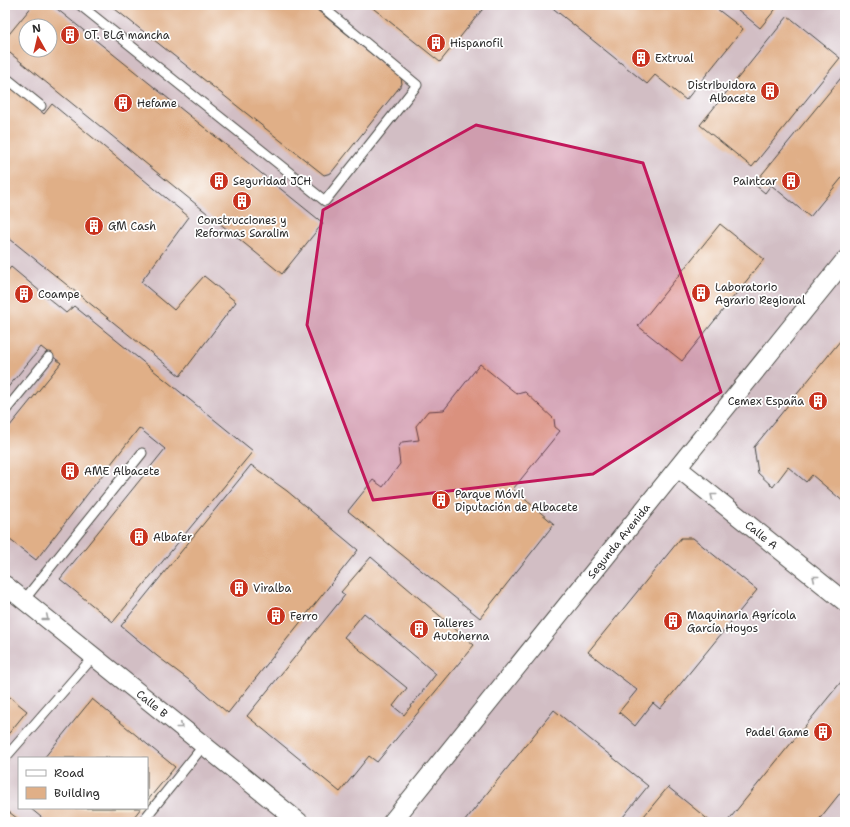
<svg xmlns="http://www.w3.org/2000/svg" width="850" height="827" font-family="'Shantell Sans',sans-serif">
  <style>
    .industrial { fill: #d2bec4; fill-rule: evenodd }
    .building { fill: #e0af87; fill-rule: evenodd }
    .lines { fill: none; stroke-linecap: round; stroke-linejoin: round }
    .service-casing { stroke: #484742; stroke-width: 11 }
    .minor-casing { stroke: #484742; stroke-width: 20 }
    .service { stroke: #fff; stroke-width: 9 }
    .minor { stroke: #fff; stroke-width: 18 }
    .oneway { stroke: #a0a0a0 }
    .marked { fill: #c2185b; fill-opacity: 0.2; stroke: #c2185b; stroke-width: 3; stroke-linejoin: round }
    .labels { text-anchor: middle; stroke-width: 3.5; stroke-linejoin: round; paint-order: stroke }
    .poi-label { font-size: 11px; fill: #2b2b2b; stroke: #fff; text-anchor: start }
    .street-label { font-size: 11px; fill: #2b2b2b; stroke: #fff }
  </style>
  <rect width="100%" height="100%" fill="#fff"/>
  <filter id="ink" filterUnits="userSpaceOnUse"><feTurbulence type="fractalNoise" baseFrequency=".025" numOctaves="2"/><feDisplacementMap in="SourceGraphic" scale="8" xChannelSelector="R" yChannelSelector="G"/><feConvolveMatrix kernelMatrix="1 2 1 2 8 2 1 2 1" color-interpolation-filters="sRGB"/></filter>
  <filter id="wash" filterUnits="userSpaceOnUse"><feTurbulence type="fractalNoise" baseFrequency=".012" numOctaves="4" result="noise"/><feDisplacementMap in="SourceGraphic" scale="16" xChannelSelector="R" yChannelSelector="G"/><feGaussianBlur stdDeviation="0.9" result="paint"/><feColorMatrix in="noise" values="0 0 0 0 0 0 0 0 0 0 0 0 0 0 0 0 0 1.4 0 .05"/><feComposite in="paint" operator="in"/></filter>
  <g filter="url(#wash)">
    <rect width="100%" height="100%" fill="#efe4c6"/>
    <path class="industrial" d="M5 5H845V822H5ZM26 26H50V50H26ZM19 758H147V808H19Z"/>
    <g id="blocks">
      <path class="building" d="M33 5H52L323 223 282 274 5 49V39ZM26 26H50V50H26Z
        M110 5H311L401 78 402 84 331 173 324 175Z
        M369 5H486L440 62Z
        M549 5H712L743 29 686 100 655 75 647 84Z
        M732 5H779L760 28Z
        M788 16 840 58 752 167 700 125Z
        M845 73V174L810 217 771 185 765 193 754 184Z
        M5 81 44 114 52 104 189 217 141 282 174 310 204 276 236 302 180 376 5 235Z
        M720 224 764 259 682 361 638 326Z
        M11 267 66 313 74 306 253 451 113 622 60 579 165 449 139 428 36 560 5 536V432L61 363 41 347 5 391V274Z
        M845 335V503L812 475 806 482 788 467 773 487 758 473 754 447Z
        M480 364 517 394 525 392 554 419 555 427 560 431 513 489 554 524 480 618 348 511 373 480 383 487 400 464 398 448 402 442 419 440 416 426 428 411 444 410Z
        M251 465 287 491 358 550 228 713 193 683 157 656 121 626Z
        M681 538H693L757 590 660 709 653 703 635 726 619 712 637 690 588 652Z
        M371 557 474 645 377 762 369 756 340 792 247 716 345 595 341 592ZM364 613 436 674 404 715 393 706 407 688 344 637Z
        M845 677V787L817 822H727Z
        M5 693 27 711 5 738Z
        M92 699 175 767 147 801V758H44Z
        M554 710 648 786 619 822H464Z
        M668 787 711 822H639Z
        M30 808H141L130 822H47Z
        M5 809 22 822H5Z"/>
    </g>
  </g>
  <g filter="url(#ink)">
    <use href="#blocks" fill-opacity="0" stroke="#484742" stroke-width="1"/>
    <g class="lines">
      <defs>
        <path id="service" d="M80 5 325 201 417 85 320 5
          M5 77 41 106
          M5 411 49 357
          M24 600 142 453
          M5 758 94 656
          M142 822 204 745"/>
        <g id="minor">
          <path id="s1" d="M678 468 845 602"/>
          <path id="s2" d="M5 585 299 822"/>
          <path id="s3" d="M392 822 845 260"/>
        </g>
      </defs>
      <use href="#service" class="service-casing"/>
      <use href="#minor" class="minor-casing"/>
      <use href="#service" class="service"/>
      <use href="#minor" class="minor"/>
    </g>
    <defs><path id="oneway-chevron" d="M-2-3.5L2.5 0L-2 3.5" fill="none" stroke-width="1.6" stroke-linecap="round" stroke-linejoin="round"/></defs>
    <g class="oneway">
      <use href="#oneway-chevron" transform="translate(713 496) rotate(-141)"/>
      <use href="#oneway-chevron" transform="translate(815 578) rotate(-141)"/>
      <use href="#oneway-chevron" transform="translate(46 618) rotate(39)"/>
      <use href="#oneway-chevron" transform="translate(180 726) rotate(39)"/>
    </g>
  </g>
  <path class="marked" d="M476 125 643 163 721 392 593 474 373 500 307 325 323 210Z"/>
  <defs>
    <symbol id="building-disc" viewBox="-11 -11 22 22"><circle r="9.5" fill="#c8321e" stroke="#fff"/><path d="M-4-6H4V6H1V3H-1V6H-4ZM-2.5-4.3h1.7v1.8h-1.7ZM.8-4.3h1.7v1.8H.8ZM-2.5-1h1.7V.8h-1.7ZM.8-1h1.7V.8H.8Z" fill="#fff"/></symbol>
  </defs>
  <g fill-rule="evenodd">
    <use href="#building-disc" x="59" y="24" width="22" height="22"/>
    <use href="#building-disc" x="425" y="32" width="22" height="22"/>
    <use href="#building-disc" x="630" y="47" width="22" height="22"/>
    <use href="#building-disc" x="759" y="80" width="22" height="22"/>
    <use href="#building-disc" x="112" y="92" width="22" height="22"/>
    <use href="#building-disc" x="208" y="170" width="22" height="22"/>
    <use href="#building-disc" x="780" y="170" width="22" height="22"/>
    <use href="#building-disc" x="231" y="190" width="22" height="22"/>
    <use href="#building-disc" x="83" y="215" width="22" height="22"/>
    <use href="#building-disc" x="690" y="282" width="22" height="22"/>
    <use href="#building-disc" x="13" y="283" width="22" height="22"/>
    <use href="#building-disc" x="807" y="390" width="22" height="22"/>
    <use href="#building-disc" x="59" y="460" width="22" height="22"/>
    <use href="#building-disc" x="430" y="489" width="22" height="22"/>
    <use href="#building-disc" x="128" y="526" width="22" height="22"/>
    <use href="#building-disc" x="228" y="577" width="22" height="22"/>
    <use href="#building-disc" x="265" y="605" width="22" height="22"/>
    <use href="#building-disc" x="662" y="610" width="22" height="22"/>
    <use href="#building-disc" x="408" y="618" width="22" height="22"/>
    <use href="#building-disc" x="812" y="721" width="22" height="22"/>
  </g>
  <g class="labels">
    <g class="poi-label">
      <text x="84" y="39">OT. BLG mancha</text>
      <text x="450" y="47">Hispanofil</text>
      <text x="655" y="62">Extrual</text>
      <text x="756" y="89" text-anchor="end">Distribuidora<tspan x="756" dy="13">Albacete</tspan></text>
      <text x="137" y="107">Hefame</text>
      <text x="233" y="185">Seguridad JCH</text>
      <text x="777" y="185" text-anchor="end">Paintcar</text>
      <text x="242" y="224" text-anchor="middle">Construcciones y<tspan x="242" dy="13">Reformas Saralim</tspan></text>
      <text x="108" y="230">GM Cash</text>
      <text x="715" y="291">Laboratorio<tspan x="715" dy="13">Agrario Regional</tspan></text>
      <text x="38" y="298">Coampe</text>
      <text x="804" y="405" text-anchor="end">Cemex España</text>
      <text x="84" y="475">AME Albacete</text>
      <text x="455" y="498">Parque Móvil<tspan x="455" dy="13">Diputación de Albacete</tspan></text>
      <text x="153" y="541">Albafer</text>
      <text x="253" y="592">Viralba</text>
      <text x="687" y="619">Maquinaria Agrícola<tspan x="687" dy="13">García Hoyos</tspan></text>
      <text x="290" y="620">Ferro</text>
      <text x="433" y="627">Talleres<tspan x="433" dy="13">Autoherna</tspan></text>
      <text x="809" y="736" text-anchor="end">Padel Game</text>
    </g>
    <g class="street-label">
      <text dy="4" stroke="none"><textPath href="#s1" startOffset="107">Calle A</textPath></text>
      <text dy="4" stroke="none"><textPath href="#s3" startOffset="361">Segunda Avenida</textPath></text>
      <text dy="4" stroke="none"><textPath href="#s2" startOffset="189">Calle B</textPath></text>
    </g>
  </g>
  <rect width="850" height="827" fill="none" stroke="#fff" stroke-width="20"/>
  <rect x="18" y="757" width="130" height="52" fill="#ffffff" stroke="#aaaaaa"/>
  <rect x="26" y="770" width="20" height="6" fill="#ffffff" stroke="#aaaaaa"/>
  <text x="54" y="777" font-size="12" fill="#2b2b2b">Road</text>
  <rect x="26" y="787" width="20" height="12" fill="#e0af87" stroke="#aaaaaa"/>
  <text x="54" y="797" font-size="12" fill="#2b2b2b">Building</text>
  <g transform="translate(38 38) rotate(352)"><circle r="19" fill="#ffffff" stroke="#aaaaaa"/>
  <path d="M0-3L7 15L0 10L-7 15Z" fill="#c8321e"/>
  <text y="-6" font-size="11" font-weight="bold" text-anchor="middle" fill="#2b2b2b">N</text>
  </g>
</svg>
